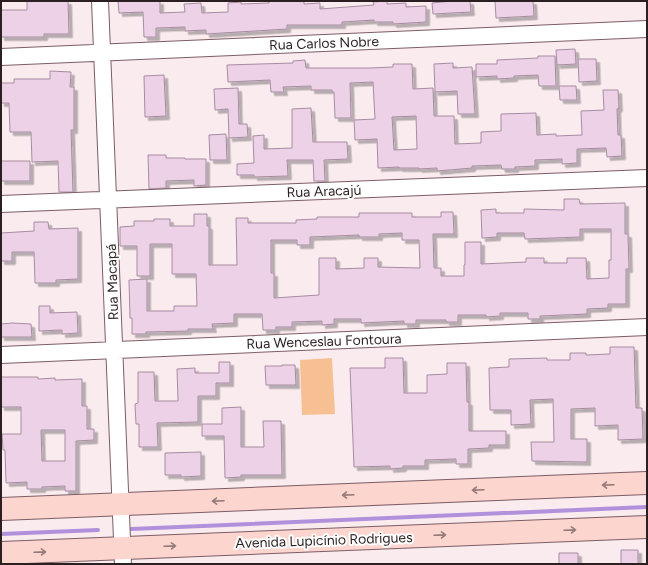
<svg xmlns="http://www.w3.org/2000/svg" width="648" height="565" font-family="Figtree,sans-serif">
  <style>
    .green { fill: #f7c092 }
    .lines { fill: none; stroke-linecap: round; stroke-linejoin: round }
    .stream { stroke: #b191dc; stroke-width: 4 }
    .building { fill: #ecd1e7; stroke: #a68ca1; fill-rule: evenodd; filter: url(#shadow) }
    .street-casing { stroke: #7c5d65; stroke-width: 18 }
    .secondary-casing { stroke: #7c5d65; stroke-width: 24 }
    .street { stroke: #fff; stroke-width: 16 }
    .secondary { stroke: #fbd5ce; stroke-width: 22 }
    .oneway { stroke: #947a78 }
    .labels { text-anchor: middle; stroke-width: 4; stroke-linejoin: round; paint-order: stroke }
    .street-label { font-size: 14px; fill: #2c1f22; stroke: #fdfdfd }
  </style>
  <defs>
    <filter id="shadow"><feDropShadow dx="3.5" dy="3.5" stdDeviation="0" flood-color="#0004"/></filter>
  </defs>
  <rect width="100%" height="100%" fill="#faebee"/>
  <path class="green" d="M332 358 335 414 302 415 300 360Z"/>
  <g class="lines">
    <path class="stream" d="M131 529 647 507
      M1 534 98 530"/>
  </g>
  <path class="building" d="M27 1H68L69 34H44V37H1V10H27Z
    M118 1H160V13L185 12 184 4 201 3 202 13 228 12V3L241 2V4L269 3V1H304V4L320 3V9L374 5 373 2 387 1V4L406 3V7L426 6V22L393 24V22H374V20L342 22V25H287V29L206 34V30L185 31V27L156 28V37H144L143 12 119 13Z
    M452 1H470L471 12 433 14 432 3Z
    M495 1H533L534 16 496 18Z
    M575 49 576 64 557 65 556 50Z
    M538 56H555L556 86H539L538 75 514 76V78L497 79V76L476 77V64H497V60L538 58Z
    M578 59H596L597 81 579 82Z
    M305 60 306 68H370L393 67V64H412L413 89 433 88 434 116H454L455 144 481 143V132L501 131V114L536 113 537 135 556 134V136L582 135 581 111 604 110 603 90H618L619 108 617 109 618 135H621L622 156 607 157 606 148 577 149V163L562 164V159L535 160V166L515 167V169H502L501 165 472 166V168L437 171V168L419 169V168H399V167L378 168 377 139 355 140 354 120 375 119 373 82 350 83 351 118H335L334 92H332V90H311V86L283 87 284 92H271L270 80 228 82 227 65 293 63V61ZM416 116 417 149 394 150 392 117Z
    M453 63V68L472 67 475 114H458L457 91 435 92 434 64Z
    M50 71 71 72 70 87H74V130H71L73 192H59L58 161 32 162 31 132H10L9 103H1V83H14V79H50Z
    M164 75 166 116 145 117 144 76Z
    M559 86H576L577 100H560Z
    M238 88 239 124H247L248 137 229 138 228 109 215 110 214 89Z
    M311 108 313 142H347L348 159 324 160 325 181H314L313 160H287L288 176 254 177V175H237V164L254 163 253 136 264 135V149L292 148V109Z
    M226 134 227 160H210L209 135Z
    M148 155H166V158H185V159H206V185L194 186V180L166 181V188L149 189Z
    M1 161H30V181H1Z
    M564 199H579L580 204 625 203V234H628L629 269H626V304H608V308L587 309V314L540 316V319H528V313H500V316L486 317V315H458V322H446V320H416V324H404V321L361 323V319H334V324L322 325V321L292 322V327H276V330H263L262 314H234V323L212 324 213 329H188V331L146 332V334H132V318H130L129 280 147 279V311H174V306H197L196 274H172V244H150V276H137V246H120V227L134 226V221H154V219H170V226H194V214H207V226H209V265H237L236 218H248V223H296V220L317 219V217H359V213H412V217H441V212H453L454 234H433L434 268H441V276H464V265H465V242H481V264L526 262V258H544V263H567V258H586L587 279 609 278V260H611V229H580V237L525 239 524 233H497V237L482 238 481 210 496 209V213H524V209L564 210ZM402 233V240H419L420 268 378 267V258H364V268L336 269V258H319V295L274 298V273H271V240H297V245H310V237L359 235V237H379V234Z
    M34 222H48L49 229 78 228V279L56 280V283H35L34 252H12V261H1V233L34 231Z
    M39 306H50V313L77 312 78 333 62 334V330L39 331Z
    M12 323 31 324 32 337H1V324Z
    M610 347H634L636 408H642L643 439 618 440V425L595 426V408L571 409V439H587V462L532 461 531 442H554L553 399 530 400 531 424 511 425V410H490L489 368 509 367V359L547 358V360H570V353H586V355L610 354Z
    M385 358H403L404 393H427V375L447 374V363H466L467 402H469V431H506V445H489V448L468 449V464H456V459L425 460V466H403V468L390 469V466L354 467 350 368H385Z
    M219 362H230V383H216V396H198V422L157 423 158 447H139V424H136L135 404 138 403V372H154L155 401H178L177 369 195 368V373H219Z
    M282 365H295L296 385H266L265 366H282Z
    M1 377H38V379L55 378V380L82 379V406H87V429H94V440L76 441V491H65V486L42 487V489H27V482L6 483 5 450H3L2 434H21V407H1ZM41 430H65V461H42Z
    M241 407V447H264L263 421H281L282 475H241V477L225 478 224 436H202V424H222V408Z
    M201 452V476L181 477V475H165V453Z
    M621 550H638V564H621Z
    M559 553H578V564H559Z"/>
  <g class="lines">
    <defs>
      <path id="street" d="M100 1 123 564
        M1 57 647 29
        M1 204 647 178
        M1 355 647 327"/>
      <path id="secondary" d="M1 509 647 483
        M1 553 647 527"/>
    </defs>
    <use href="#street" class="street-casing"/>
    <use href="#secondary" class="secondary-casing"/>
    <use href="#street" class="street"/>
    <use href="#secondary" class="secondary"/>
  </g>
  <defs><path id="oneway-shaft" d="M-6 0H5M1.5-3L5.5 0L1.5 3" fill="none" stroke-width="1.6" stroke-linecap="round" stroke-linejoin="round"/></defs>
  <g class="oneway">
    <use href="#oneway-shaft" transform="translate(608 485) rotate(178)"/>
    <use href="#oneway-shaft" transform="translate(478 490) rotate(178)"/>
    <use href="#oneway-shaft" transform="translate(348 495) rotate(178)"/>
    <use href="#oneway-shaft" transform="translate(218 501) rotate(178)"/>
    <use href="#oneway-shaft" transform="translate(570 530) rotate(-2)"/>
    <use href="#oneway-shaft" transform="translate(440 535) rotate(-2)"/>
    <use href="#oneway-shaft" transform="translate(170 546) rotate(-2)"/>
    <use href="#oneway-shaft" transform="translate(40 552) rotate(-2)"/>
  </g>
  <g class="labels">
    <g class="street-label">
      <text transform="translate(324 43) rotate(-2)" y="5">Rua Carlos Nobre</text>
      <text transform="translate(324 191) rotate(-2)" y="5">Rua Aracajú</text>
      <text transform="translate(112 282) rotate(-92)" y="5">Rua Macapá</text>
      <text transform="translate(324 341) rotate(-2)" y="5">Rua Wenceslau Fontoura</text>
      <text transform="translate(324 540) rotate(-2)" y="5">Avenida Lupicínio Rodrigues</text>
    </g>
  </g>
  <rect width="648" height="565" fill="none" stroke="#2c1f22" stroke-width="4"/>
</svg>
